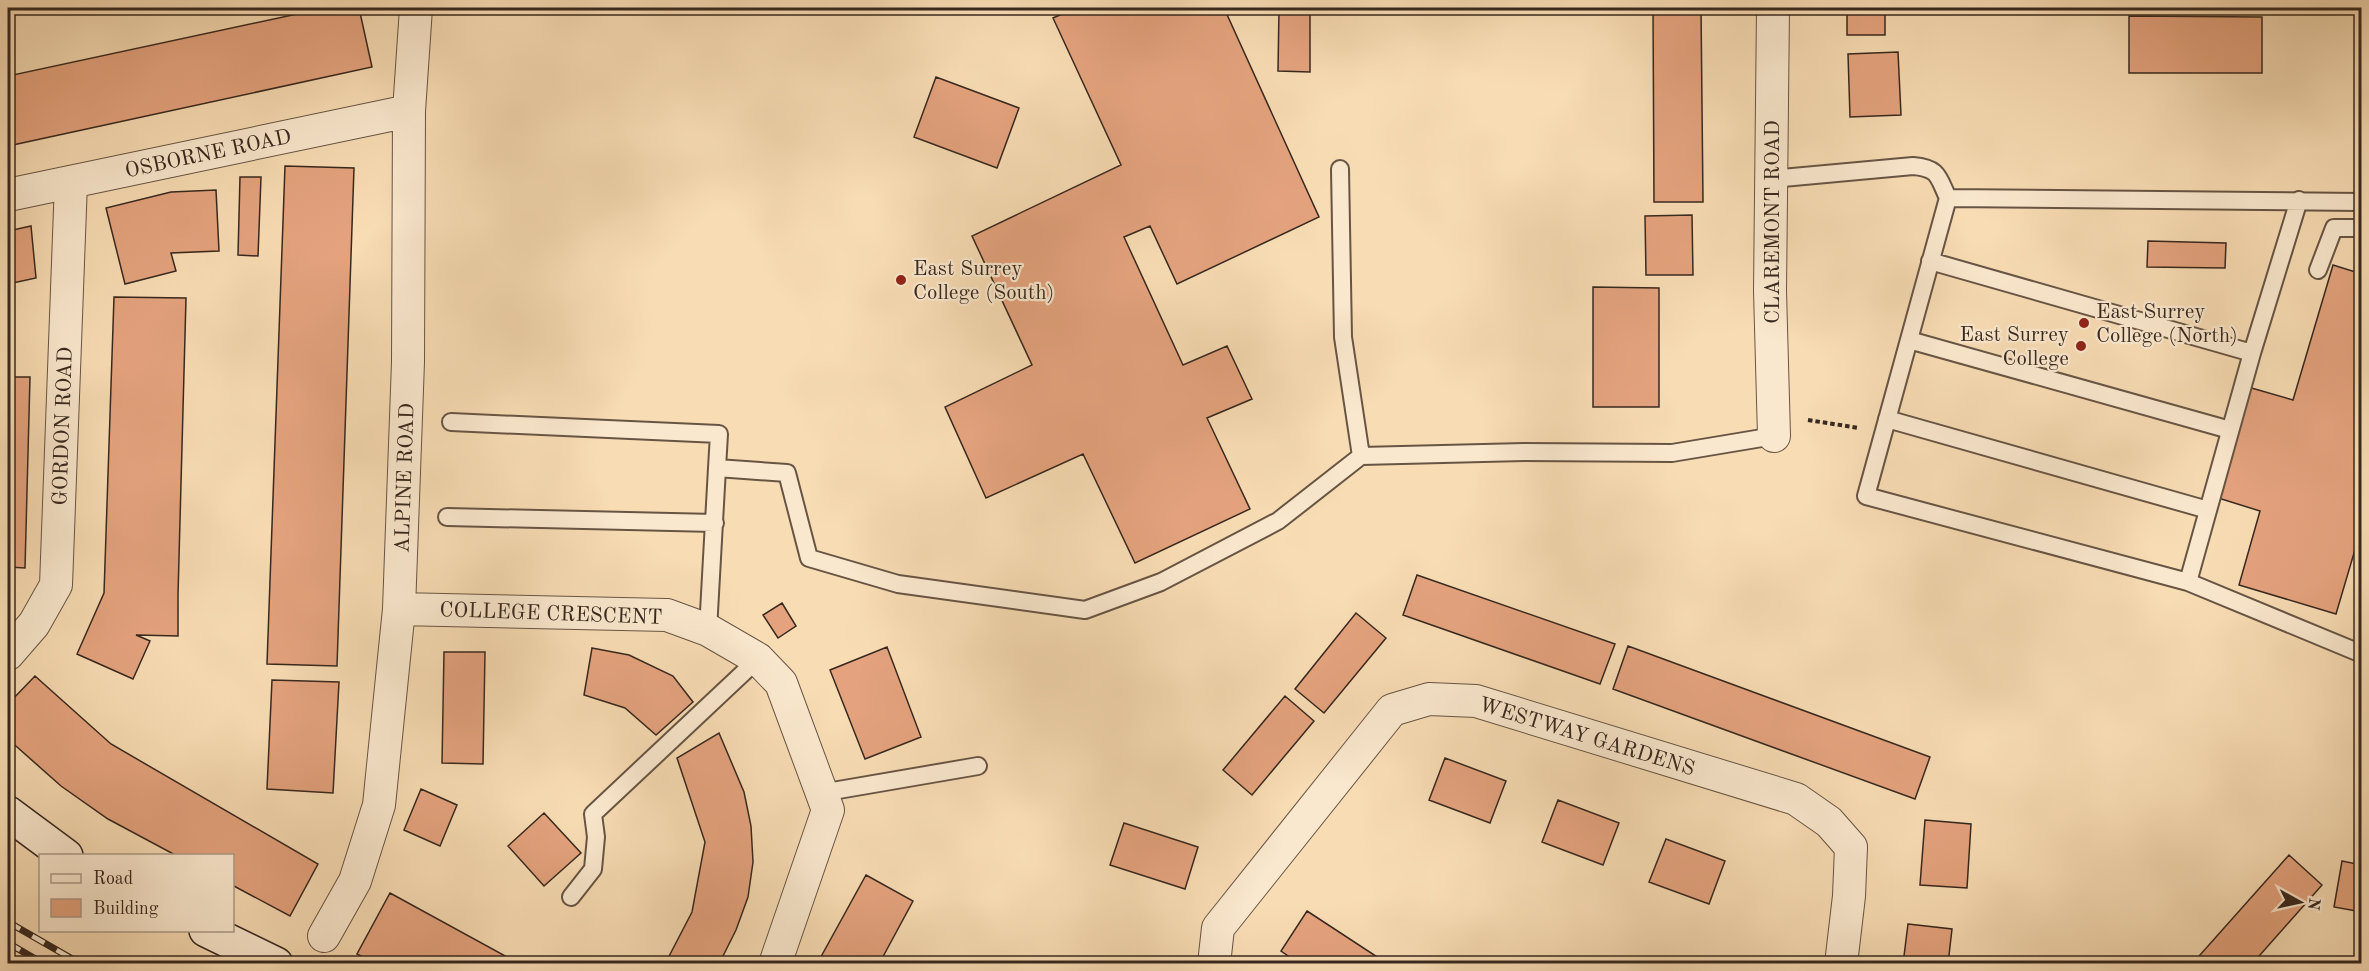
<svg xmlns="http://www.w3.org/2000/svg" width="2369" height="971" font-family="'Old Standard TT',serif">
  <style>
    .building { fill: #e4a37e; stroke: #37281e; stroke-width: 1.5 }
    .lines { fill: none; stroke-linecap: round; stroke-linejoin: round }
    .lane-casing { stroke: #675544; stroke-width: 20 }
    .street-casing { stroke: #675544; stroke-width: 34 }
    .secondary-casing { stroke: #37281e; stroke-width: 36 }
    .path { stroke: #37281e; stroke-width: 4; stroke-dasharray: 4.5 3; stroke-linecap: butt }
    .lane { stroke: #fae8ce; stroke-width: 16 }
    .street { stroke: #fae8ce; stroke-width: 32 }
    .secondary { stroke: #fae8ce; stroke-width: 33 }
    .rail-casing { stroke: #37281e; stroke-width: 7 }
    .rail { stroke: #fae8ce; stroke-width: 4.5; stroke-dasharray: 14; stroke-linecap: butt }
    .poi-dot { fill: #8f2418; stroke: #fae8ce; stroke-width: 2 }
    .labels { text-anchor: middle; stroke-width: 4.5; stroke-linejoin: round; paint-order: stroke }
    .street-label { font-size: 21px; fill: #37281e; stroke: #fae8ce }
    .poi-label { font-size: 21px; fill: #37281e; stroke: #fae8ce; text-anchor: start }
  </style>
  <rect width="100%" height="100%" fill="#f8dcb4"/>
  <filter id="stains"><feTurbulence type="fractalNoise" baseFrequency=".00333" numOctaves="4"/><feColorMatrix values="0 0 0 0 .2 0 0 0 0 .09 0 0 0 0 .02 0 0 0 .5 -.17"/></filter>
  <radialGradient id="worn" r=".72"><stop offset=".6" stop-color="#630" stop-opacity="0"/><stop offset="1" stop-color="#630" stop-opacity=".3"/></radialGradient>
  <path class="building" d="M325 8H359L372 67 8 146V76Z
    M1076 8H1224L1319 217 1177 284 1150 226 1124 237 1183 365 1227 346 1252 399 1207 418 1250 509 1135 563 1083 454 986 498 945 407 1032 365 972 236 1121 165 1053 18Z
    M1279 8H1310V72L1278 71Z
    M1653 8H1701L1703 202H1654Z
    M1847 8H1885V35H1847Z
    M2129 16 2262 17V73H2129Z
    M1898 52 1901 115 1850 117 1848 54Z
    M936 77 1019 108 997 168 914 137Z
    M285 166 354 168 337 666 267 664Z
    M240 177H261L258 256 238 255Z
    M216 190 219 251 171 253 176 271 125 284 106 208 171 192Z
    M1692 215 1693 275H1646L1645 216Z
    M31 226 36 278 8 284V231Z
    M2148 241 2226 243 2225 268 2147 267Z
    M2333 265 2362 274V526L2336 614 2239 585 2260 511 2215 497 2248 387 2293 400Z
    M1593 287 1659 288V407H1593Z
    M114 297 186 298 178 595V636L136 635 150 641 133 679 77 654 104 593Z
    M8 377H30L25 568 8 567Z
    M1417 575 1615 644 1600 684 1403 615Z
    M782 603 796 626 778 638 763 615Z
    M1356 613 1386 638 1324 713 1295 689Z
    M1628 646 1930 757 1915 799 1613 689Z
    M887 647 921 737 865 759 830 670Z
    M592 648 629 655 673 676 693 702 656 735 625 708 584 695Z
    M444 652H485L483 764 442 763Z
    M35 676 111 744 318 864 290 916 232 885V856H177L108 819 61 786 8 739V704Z
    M272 680 339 682 333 793 267 789Z
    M1285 696 1314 721 1252 795 1223 770Z
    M719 733 744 792 751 826 753 862 748 897 736 930 719 964H665L692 912 705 842 677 758Z
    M1445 758 1506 781 1490 823 1429 800Z
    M421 789 457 805 440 846 404 830Z
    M1558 800 1619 823 1603 865 1542 842Z
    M544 813 581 853 544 886 508 846Z
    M1925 820 1971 824 1967 888 1920 885Z
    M1124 823 1198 847 1185 889 1110 865Z
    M1666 839 1725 861 1709 904 1649 882Z
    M2289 855 2322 885 2252 964H2192Z
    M2342 861 2362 865V912L2334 907Z
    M866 875 913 901 879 964H817Z
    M390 893 520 964H376L357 954Z
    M1307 911 1388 964H1300L1281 951Z
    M1908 924 1952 929 1948 964H1903Z"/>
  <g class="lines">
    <defs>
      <path id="lane" d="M1340 169 1343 337 1361 456
        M1771 179 1913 166C1939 168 1938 177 1948 198
        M2299 200 2252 353 2188 582 1866 496 1948 198 2362 202
        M1930 261 2252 353
        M2318 270 2334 228H2362
        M1909 340 2230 430
        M1887 419 2208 510
        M451 422 719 434 717 468
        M447 517 715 523
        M2188 582 2362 654
        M708 630 717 468 787 473 809 558 898 584 1085 610 1161 582 1278 521 1361 456 1524 452 1672 453 1774 436
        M821 793 978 766
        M571 897 593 869 596 837 593 814 758 659"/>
      <path id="street" d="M1773 8 1770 291 1774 436
        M8 195 409 111
        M399 609 667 615 708 630 758 659 781 683 828 810 775 964
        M8 654 34 624 56 585 71 182
        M324 936 355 881 379 805 399 609 408 362 409 111 416 8
        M1214 964 1218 928 1392 710 1429 699 1476 701 1796 799 1829 822 1851 847 1849 896 1841 964"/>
      <path id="secondary" d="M8 813 66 856
        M206 930 276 964"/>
    </defs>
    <use href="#lane" class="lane-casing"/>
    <use href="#street" class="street-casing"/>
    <use href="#secondary" class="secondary-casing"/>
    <path class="path" d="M1808 420 1859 428"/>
    <use href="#lane" class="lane"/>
    <use href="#street" class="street"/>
    <use href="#secondary" class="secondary"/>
    <defs>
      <path id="rail" d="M8 922 81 964
        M8 943 44 964"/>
    </defs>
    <use href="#rail" class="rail-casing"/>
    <use href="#rail" class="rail"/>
  </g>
  <g class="poi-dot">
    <circle cx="901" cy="280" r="6"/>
    <circle cx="2084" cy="323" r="6"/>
    <circle cx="2081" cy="346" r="6"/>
  </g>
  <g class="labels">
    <g class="street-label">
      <text transform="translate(208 153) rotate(-12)" y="7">OSBORNE ROAD</text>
      <text transform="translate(1772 222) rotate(-90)" y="7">CLAREMONT ROAD</text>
      <text transform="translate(62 426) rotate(-88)" y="7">GORDON ROAD</text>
      <text transform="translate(404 478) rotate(-88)" y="7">ALPINE ROAD</text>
      <text transform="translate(551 613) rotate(2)" y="7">COLLEGE CRESCENT</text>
      <text transform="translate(1587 736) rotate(17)" y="7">WESTWAY GARDENS</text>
    </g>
    <g class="poi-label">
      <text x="913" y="275">East Surrey<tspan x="913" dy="24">College (South)</tspan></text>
      <text x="2096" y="318">East Surrey<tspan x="2096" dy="24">College (North)</tspan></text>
      <text x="2069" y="341" text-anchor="end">East Surrey<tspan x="2069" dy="24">College</tspan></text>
    </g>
  </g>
  <rect width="2369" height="971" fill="none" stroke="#f8dcb4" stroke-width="30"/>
  <rect x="9" y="9" width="2351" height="953" fill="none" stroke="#37281e" stroke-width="3"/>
  <rect x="15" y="15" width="2339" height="941" fill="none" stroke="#37281e" stroke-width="1.5"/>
  <rect x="39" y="854" width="195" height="78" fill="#fae8ce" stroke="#ac9b88" stroke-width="1.5"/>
  <rect x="51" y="874" width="30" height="9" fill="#fae8ce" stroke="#ac9b88" stroke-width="1.5"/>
  <text x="93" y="884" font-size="18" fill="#37281e">Road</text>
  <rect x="51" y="899" width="30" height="18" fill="#e4a37e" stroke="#ac9b88" stroke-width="1.5"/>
  <text x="93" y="914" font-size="18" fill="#37281e">Building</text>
  <g transform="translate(2300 902) rotate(98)" stroke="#fae8ce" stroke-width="4.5" paint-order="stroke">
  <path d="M0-4.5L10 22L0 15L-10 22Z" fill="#37281e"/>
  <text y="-9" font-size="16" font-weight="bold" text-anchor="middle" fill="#37281e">N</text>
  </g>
  <rect width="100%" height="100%" filter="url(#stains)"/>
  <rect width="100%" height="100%" fill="url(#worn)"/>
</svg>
